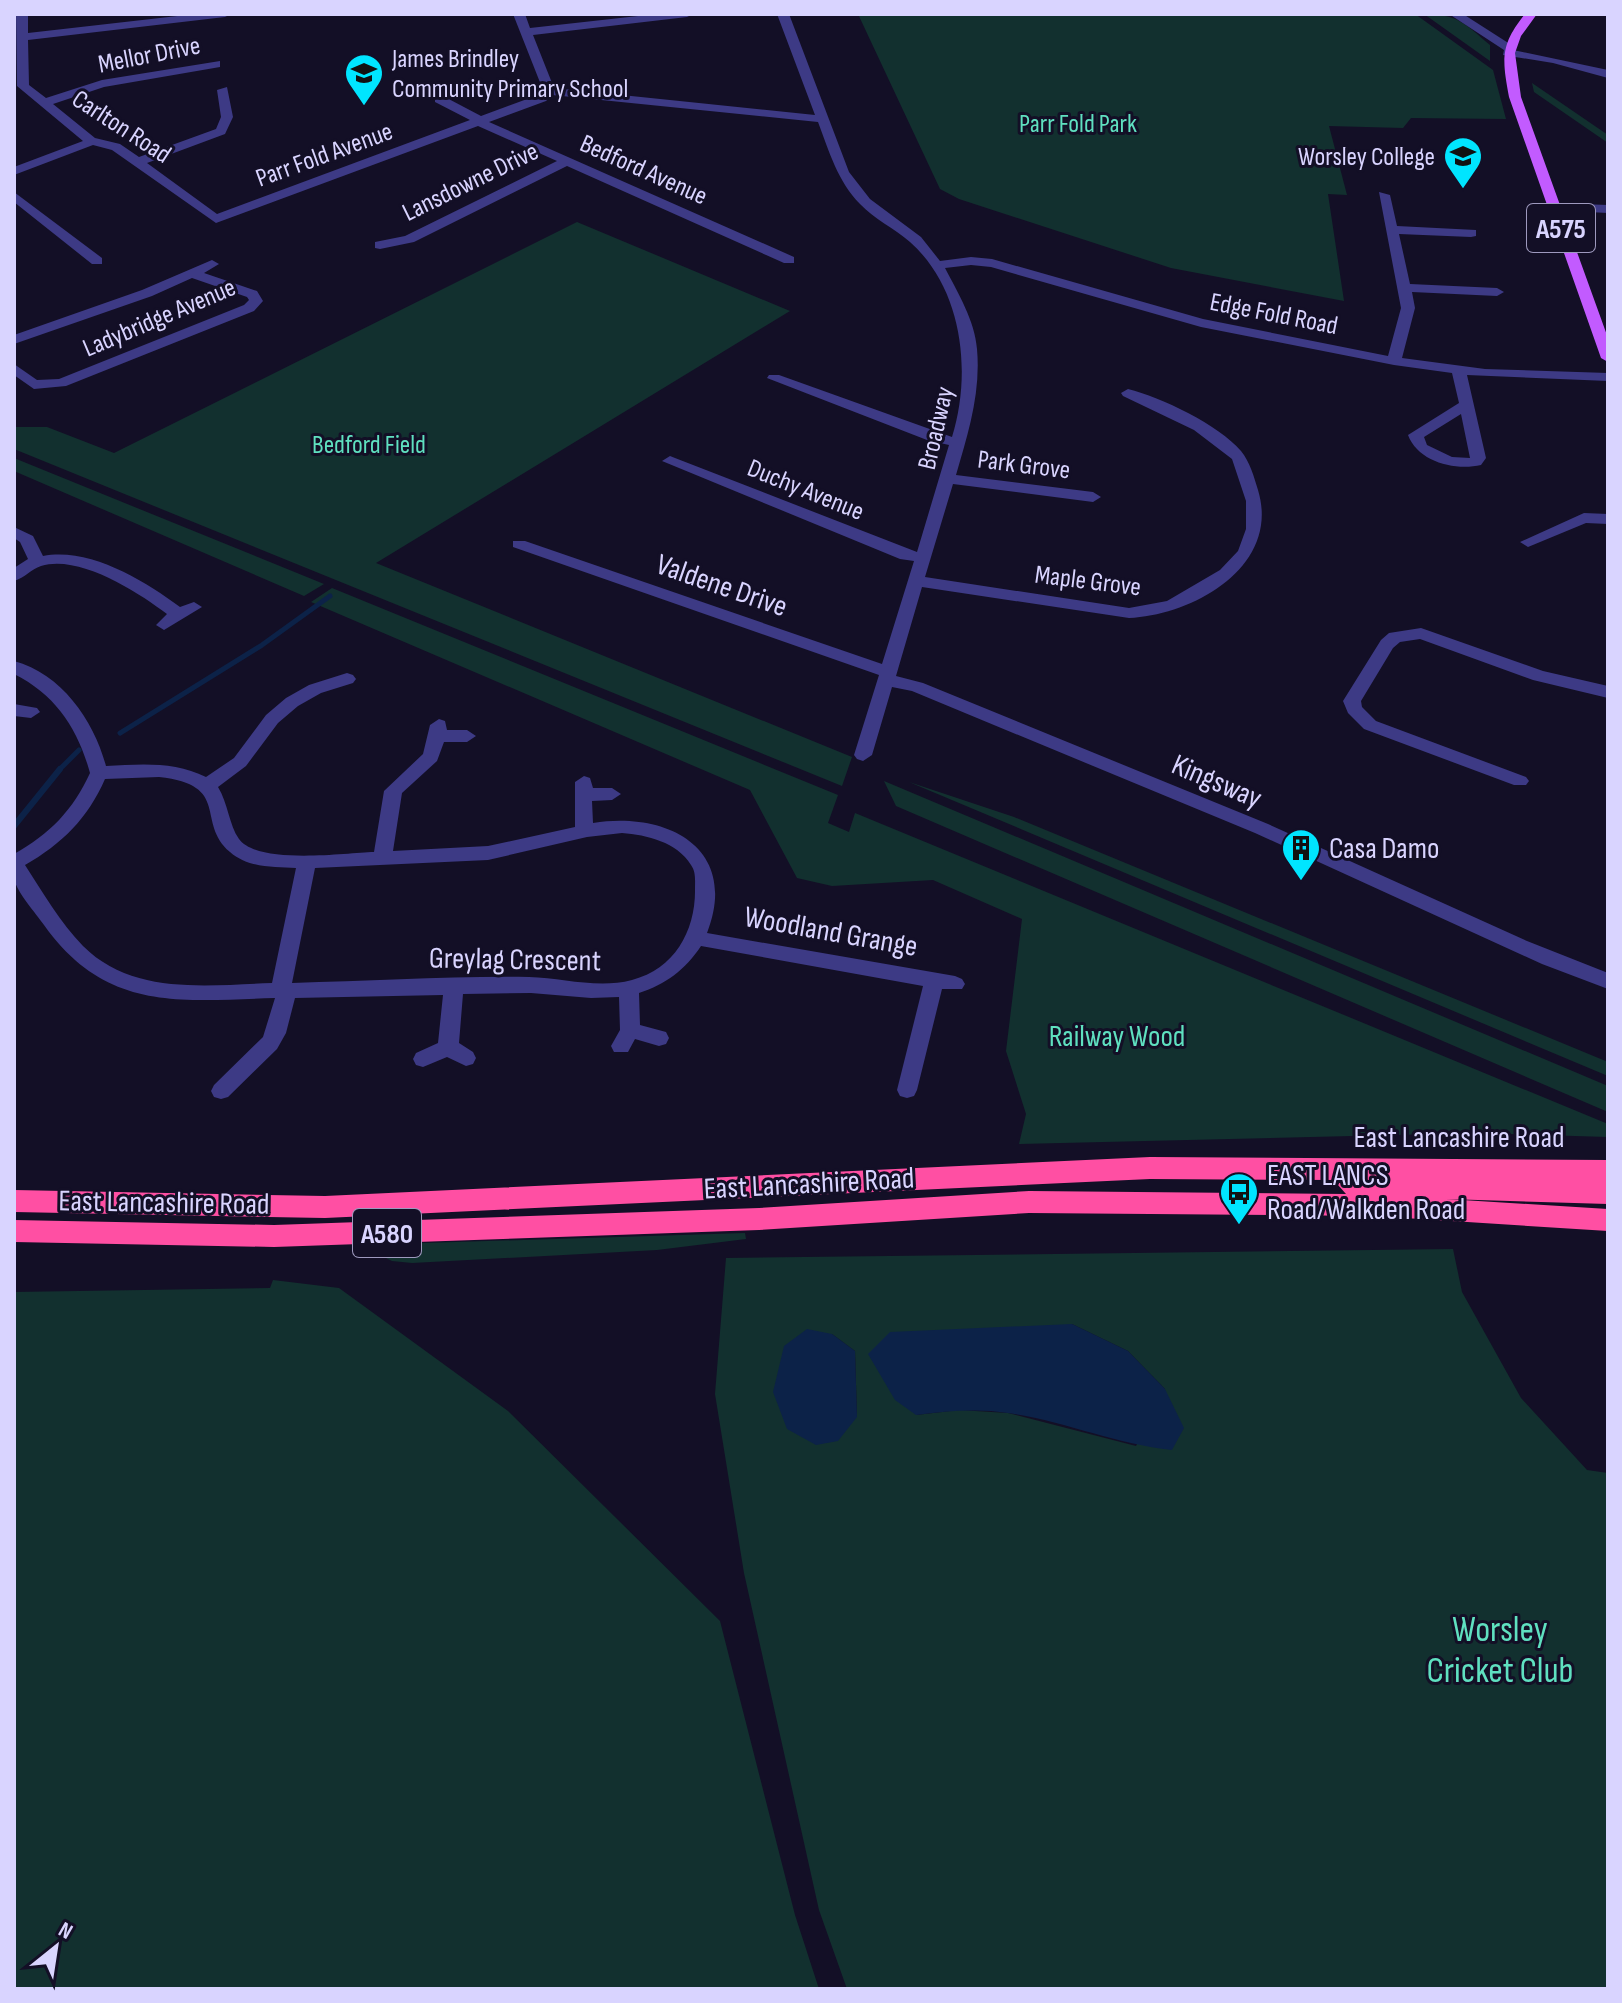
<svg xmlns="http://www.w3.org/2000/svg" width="1622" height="2003" font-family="'Sofia Sans Condensed',sans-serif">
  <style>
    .green { fill: #12302f; fill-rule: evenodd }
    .water { fill: #0c2248 }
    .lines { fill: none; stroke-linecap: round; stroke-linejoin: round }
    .stream-far1 { stroke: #0c2248; stroke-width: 5 }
    .stream { stroke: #0c2248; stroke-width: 6 }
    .street { fill: #3d3a85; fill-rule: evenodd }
    .primary { fill: #c25bff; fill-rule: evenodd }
    .highway { fill: #ff4fa3; fill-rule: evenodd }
    .labels { text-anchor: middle; stroke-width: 6; stroke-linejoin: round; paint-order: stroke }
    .far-street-label { font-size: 26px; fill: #d9d4ff; stroke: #130f26 }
    .far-poi-label { font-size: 26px; fill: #d9d4ff; stroke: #130f26; text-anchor: start }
    .far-park-label { font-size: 26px; fill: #5fe0c0; stroke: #130f26 }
    .shield { fill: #130f26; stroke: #9e99be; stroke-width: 2 }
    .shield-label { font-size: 28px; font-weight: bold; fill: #d9d4ff }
    .street-label { font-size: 30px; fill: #d9d4ff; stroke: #130f26 }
    .poi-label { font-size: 30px; fill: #d9d4ff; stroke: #130f26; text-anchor: start }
    .park-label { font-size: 30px; fill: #5fe0c0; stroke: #130f26 }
    .near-park-label { font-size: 36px; fill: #5fe0c0; stroke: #130f26 }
  </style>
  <rect width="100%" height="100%" fill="#130f26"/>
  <path class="green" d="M858 14H1415L1493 70 1506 119 1411 118 1403 128 1329 126 1347 195 1328 194 1344 301 1171 268 959 199 940 189Z
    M1424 14C1458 14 1465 24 1490 45V61Z
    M1532 83 1608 135V143L1534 92Z
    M577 222 790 311 376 563 852 757 842 786 14 449V427H47L114 453Z
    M14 458 324 584 304 596 14 471Z
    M332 588 838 795 828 823 849 832 855 813 1608 1124V1137L1476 1133 1019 1144 1026 1114 1006 1051 1022 919 933 880 832 886 797 878 750 790 311 602Z
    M884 781 1608 1086V1112L896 806Z
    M909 782 1014 817 1608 1062V1076Z
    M745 1233 746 1239 657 1250 412 1263 392 1261 386 1258 388 1249 393 1244Z
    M1453 1249 1462 1292 1521 1398 1587 1470 1608 1473V1989H847L819 1910 744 1573 715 1394 726 1258ZM1072 1324 1128 1351 1165 1389 1136 1446 1008 1413 959 1410 916 1415ZM832 1334 855 1351 857 1417Z
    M273 1280 339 1288 508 1411 720 1621 795 1915 819 1989H14V1292L270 1288Z"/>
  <path class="water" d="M1072 1324 1128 1351 1165 1389 1184 1428 1172 1450C1115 1444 1064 1421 1008 1413 978 1408 946 1411 916 1415L895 1400 868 1354 890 1332Z
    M807 1329 832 1334 855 1351 857 1417 838 1441 816 1445 787 1429 773 1392 784 1346Z"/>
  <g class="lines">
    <path class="stream-far1" d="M120 733 262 645 330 596
      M58 771 79 750"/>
    <path class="stream" d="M14 826 60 769"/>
    <path class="street" d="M16 14H28V33L195 14H231L225 17 28 40 29 85 46 98 102 80 220 61V67L104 87 53 104 95 138 120 144 139 157 216 129 221 117 217 90 227 87 233 117 225 134 147 163 217 214 470 120 435 102V96H443L481 116 538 95 543 90 513 14H525L530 28 656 14H693L687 17 533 35 554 88 815 115 777 14H789L849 172 870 199 921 237 940 261 971 257 992 259 1203 319 1388 356 1401 308 1379 192 1390 195 1397 226 1476 230V236L1471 237 1399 234 1410 284 1497 288 1504 292 1497 296 1412 292 1415 308 1402 358 1485 369 1608 373V381L1467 375 1486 458 1481 465C1455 471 1418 462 1408 435L1459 403 1452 373 1394 365 1201 327 991 267 971 265 945 268C958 293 975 321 977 349 981 393 968 434 956 475L1093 492 1101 497 1093 502 953 484 925 577 1129 608 1167 601 1220 570 1238 551 1246 529V501L1232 459 1194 430 1123 396 1121 393 1128 389C1161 397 1219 425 1241 451 1250 462 1254 477 1258 490 1281 566 1194 615 1129 618L922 587 896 676 923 683 1268 824 1527 941 1608 973V989L1542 964 1255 833 912 691 892 687 872 755 863 761 857 759 854 755 879 675 513 547V541H525L882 664 914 561 900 559 662 461 670 456 675 458 917 552 949 445 927 440 767 378 769 375H779L952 437C972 373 963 289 910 242 894 228 874 219 860 204 838 182 829 151 818 122L552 95 546 101 489 122 794 257V263H784L567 166 414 242 380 249 375 248V242L405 236 557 161 478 126 216 223 112 150 93 145 14 175V167L83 141 17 86ZM1461 414 1470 458 1452 457 1427 445 1424 437Z
      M1449 14H1463L1513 46V50L1608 70V78L1553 63 1503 55 1504 50Z
      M14 192 102 258V264H92L14 202Z
      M1554 203 1608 205V213L1549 210 1547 207Z
      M212 260 219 264 204 273 257 291 263 301 254 311 66 386 34 389 14 375V364L37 380 59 379 244 305 249 300 247 297 192 278 152 296 14 344V335L142 290Z
      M1584 513 1608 514V524L1586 523 1528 547 1520 542Z
      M14 527 33 536 43 556C89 547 144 580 180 607L194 602 202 607 164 630 156 625 167 614C138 592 79 554 41 566 31 569 25 578 14 581V568L28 559 20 542 14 538Z
      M1421 628 1543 671 1608 686V698L1533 680 1420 639 1400 642 1393 648 1361 701 1362 707 1376 721 1526 777 1529 781 1526 785H1514L1364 729 1348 713 1343 701 1381 640 1389 633Z
      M14 661C62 674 94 721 106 766 140 764 175 761 206 777L234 758 266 715 286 698 309 685 347 673 353 675 356 679 353 683 321 693 298 706 278 723 246 766 218 787C228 803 229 825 239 839 258 865 344 853 374 852L384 791 423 754 430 725 439 719 445 721 447 730H467L476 736 467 742H444L437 761 402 793 393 851 488 846 575 827V782L584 776 590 778 593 788H612L621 794 612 800 592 801 593 823C667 811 740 848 707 933L955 976 962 979 965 984 962 989H942L917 1090 914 1096 907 1098 900 1096 897 1090 923 986 701 946C685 970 666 984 639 993L640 1025 666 1032 669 1038 666 1044 659 1046 635 1039 628 1052H614L611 1046 620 1030 619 997 591 998 531 993 463 994 459 1043 473 1052 476 1058 473 1064 466 1066 447 1057 423 1067 416 1065 413 1059 416 1053 438 1043 443 995 295 998 286 1033 277 1049 228 1097 221 1099 214 1097 211 1091 214 1085 263 1037 275 998C179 1001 106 1012 44 925 35 912 18 894 14 879 12 872 14 862 14 854 50 834 73 810 90 773 78 729 56 695 14 674ZM159 777C232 785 195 822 230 852 248 868 274 867 296 868L272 983C208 985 133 996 83 946 60 922 43 893 25 865 62 844 88 818 105 779ZM622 833C647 835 677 842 691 865 696 872 695 880 695 888 696 930 675 969 632 980 598 989 563 978 529 977 450 976 371 981 292 983L315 868 488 860 587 837Z
      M14 704 37 708 40 712 31 718 14 716Z"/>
    <path class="primary" d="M1525 14H1537L1521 36 1515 53 1521 97 1608 338V362L1601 358 1509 97C1502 59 1500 45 1525 14Z"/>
    <path class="highway" d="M1150 1157 1608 1160V1182L1584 1181 1608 1182V1204L1446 1199 1608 1209V1231L1373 1216 1029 1213 759 1230 274 1247 14 1242V1220L274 1225 759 1208 1029 1191 1346 1194 1338 1185 1341 1180 1150 1179 325 1218 14 1212V1190L325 1196Z"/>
  </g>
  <defs>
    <symbol id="school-pin" viewBox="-11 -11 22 30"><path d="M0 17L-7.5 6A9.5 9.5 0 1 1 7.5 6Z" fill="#00e5ff" stroke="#130f26"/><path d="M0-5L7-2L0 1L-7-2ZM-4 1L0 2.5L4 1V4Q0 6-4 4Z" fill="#111"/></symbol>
    <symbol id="university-pin" viewBox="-11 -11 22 30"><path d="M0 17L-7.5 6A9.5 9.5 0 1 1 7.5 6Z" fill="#00e5ff" stroke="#130f26"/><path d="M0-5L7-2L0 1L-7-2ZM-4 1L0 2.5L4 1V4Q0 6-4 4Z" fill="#111"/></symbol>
    <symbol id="building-pin" viewBox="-11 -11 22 30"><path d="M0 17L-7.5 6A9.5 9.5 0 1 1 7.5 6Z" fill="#00e5ff" stroke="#130f26"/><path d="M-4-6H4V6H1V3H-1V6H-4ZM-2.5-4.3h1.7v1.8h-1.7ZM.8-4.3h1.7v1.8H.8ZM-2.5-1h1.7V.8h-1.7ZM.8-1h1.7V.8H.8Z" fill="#111"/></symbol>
    <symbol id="bus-pin" viewBox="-11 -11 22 30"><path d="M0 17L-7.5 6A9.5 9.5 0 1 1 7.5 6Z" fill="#00e5ff" stroke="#130f26"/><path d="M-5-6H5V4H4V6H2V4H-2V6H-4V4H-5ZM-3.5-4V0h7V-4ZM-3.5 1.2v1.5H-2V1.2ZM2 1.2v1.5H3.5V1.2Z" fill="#111"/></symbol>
  </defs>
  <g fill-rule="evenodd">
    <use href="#school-pin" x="342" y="51" width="44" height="60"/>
    <use href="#university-pin" x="1441" y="134" width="44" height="60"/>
    <use href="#building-pin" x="1279" y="826" width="44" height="60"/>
    <use href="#bus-pin" x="1217" y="1170" width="44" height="60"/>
  </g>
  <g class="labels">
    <g class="far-street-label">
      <text transform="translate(149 54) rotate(-11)" y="9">Mellor Drive</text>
      <text transform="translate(122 126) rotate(33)" y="9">Carlton Road</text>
      <text transform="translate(324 154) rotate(-20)" y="9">Parr Fold Avenue</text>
      <text transform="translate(644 169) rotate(24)" y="9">Bedford Avenue</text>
      <text transform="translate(470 181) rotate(-26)" y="9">Lansdowne Drive</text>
      <text transform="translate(1274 313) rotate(11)" y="9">Edge Fold Road</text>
      <text transform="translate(159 317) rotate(-23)" y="9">Ladybridge Avenue</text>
      <text transform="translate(935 428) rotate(-77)" y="9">Broadway</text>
      <text transform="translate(1024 464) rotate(7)" y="9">Park Grove</text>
      <text transform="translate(806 489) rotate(22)" y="9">Duchy Avenue</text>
      <text transform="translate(1088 580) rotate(7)" y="9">Maple Grove</text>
    </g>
    <g class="far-poi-label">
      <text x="392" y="67">James Brindley<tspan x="392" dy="30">Community Primary School</tspan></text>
      <text x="1435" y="165" text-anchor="end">Worsley College</text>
    </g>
    <g class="far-park-label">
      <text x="1078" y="132">Parr Fold Park</text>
      <text x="369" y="453">Bedford Field</text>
    </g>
    <g class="shield">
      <rect x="1527" y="204" width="68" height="48" rx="6"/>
      <rect x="353" y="1209" width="68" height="48" rx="6"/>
    </g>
    <g class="shield-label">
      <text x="1561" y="238">A575</text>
      <text x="387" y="1243">A580</text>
    </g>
    <g class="street-label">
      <text transform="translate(722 585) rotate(19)" y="10">Valdene Drive</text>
      <text transform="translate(1217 781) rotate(23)" y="10">Kingsway</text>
      <text transform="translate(831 931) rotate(10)" y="10">Woodland Grange</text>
      <text transform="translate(515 959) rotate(1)" y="10">Greylag Crescent</text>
      <text x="1459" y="1147">East Lancashire Road</text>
      <text transform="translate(809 1183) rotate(-3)" y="10">East Lancashire Road</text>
      <text transform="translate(164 1202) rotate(1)" y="10">East Lancashire Road</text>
    </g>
    <g class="poi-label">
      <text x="1329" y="858">Casa Damo</text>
      <text x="1267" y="1185">EAST LANCS<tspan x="1267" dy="34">Road/Walkden Road</tspan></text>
    </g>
    <g class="park-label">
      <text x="1117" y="1046">Railway Wood</text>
    </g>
    <g class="near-park-label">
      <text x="1500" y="1641">Worsley<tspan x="1500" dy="41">Cricket Club</tspan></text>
    </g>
  </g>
  <rect width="1622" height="2003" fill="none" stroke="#d9d4ff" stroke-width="32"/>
  <g transform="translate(56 1947) rotate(30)" stroke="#130f26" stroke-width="6" paint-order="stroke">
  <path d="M0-6L14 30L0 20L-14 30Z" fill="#d9d4ff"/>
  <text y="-12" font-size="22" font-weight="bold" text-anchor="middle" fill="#d9d4ff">N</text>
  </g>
</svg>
